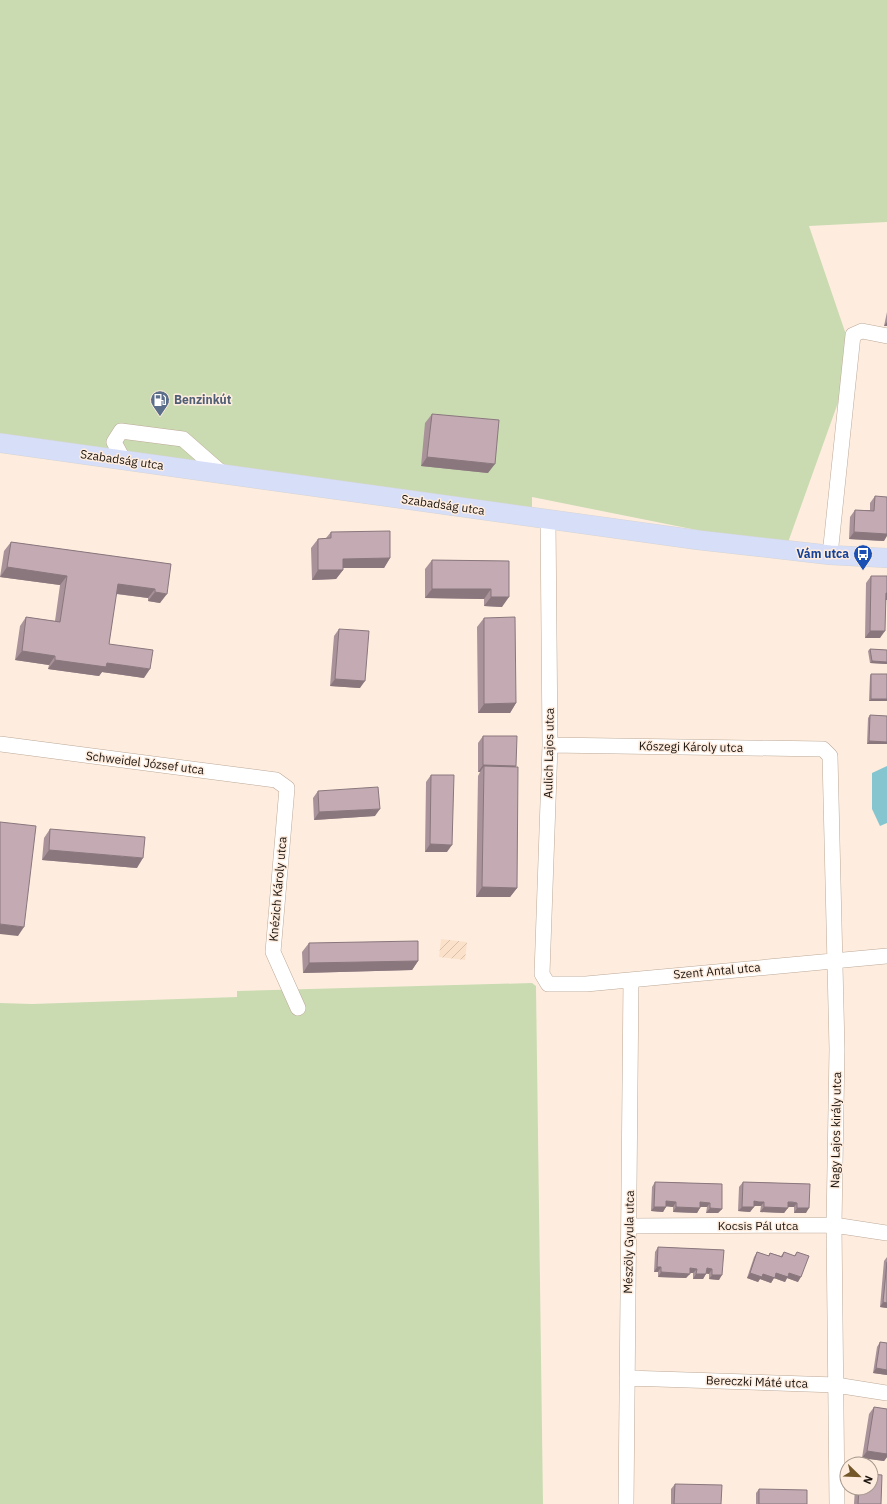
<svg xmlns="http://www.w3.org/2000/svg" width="887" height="1504" font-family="'IBM Plex Sans',sans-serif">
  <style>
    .industrial { fill: url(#industrial-furrows) }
    .green { fill: #cadbb2 }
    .water { fill: #85c5cf }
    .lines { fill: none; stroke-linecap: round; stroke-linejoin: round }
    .minor-casing { stroke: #bca998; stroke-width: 16 }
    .major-casing { stroke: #d6d5d4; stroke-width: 20 }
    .minor { stroke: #fff; stroke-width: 15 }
    .major { stroke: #d7def8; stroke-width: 19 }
    .wall { fill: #a99299 }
    .shaded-wall { fill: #89777d }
    .building { fill: #c4aab2; stroke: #89777d }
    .labels { text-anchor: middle; stroke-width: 3; stroke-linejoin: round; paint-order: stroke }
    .service-label { font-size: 12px; font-weight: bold; fill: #4e5e75; stroke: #feeddf; text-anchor: start }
    .street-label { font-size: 12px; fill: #1b140e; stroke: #feeddf }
    .transit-label { font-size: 12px; font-weight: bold; fill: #164399; stroke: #feeddf; text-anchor: end }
  </style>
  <defs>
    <pattern id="industrial-furrows" width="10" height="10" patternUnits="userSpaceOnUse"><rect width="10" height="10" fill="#fce1ca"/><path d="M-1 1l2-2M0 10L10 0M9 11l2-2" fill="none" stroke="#d7c0ac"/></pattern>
  </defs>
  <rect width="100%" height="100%" fill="#feeddf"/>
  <path class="industrial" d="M441 939 467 942 465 960 439 957Z"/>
  <path class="green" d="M0 0H887V222L809 226 854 358 786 548 532 497V510L0 439Z
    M532 983 536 986 543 1504H0V1003L32 1004 237 997V991Z"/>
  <path class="water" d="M887 766V823L880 826 872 809V773Z"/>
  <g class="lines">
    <defs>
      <path id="minor" d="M124 461 114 442 121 431 183 439 223 474
        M548 520 550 745 542 974 548 984H586L887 956
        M830 555 853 335 862 331 887 336
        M0 744 276 780 287 788 273 952 298 1008
        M550 745 823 749 830 756 837 1049 834 1225 837 1504
        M629 1226 834 1225 887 1233
        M627 1378 836 1385 887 1393
        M626 1504 631 980"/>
      <path id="major" d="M0 443 698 540 830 555 887 558"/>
    </defs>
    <use href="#minor" class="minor-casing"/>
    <use href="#major" class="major-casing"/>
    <use href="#minor" class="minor"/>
    <use href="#major" class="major"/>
  </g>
  <path class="wall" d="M887 312V326H884Z
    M432 414 488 473 421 466 425 423Z
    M875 496 884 541 849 539 850 517 855 510H870V503Z
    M331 532 390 558 384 568H343V570L336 579 312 580 311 548 318 539 326 538Z
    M11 542 171 564 160 603 148 601V598L116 594 109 644 144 678 102 672 99 676 48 669 49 665 15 660 20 626 26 617 55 621 60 585 0 577 4 551Z
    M432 560 509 561 502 607 484 606V599L425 598V569Z
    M871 576H887V600H886L880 638H865L866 583Z
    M484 618 516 703 510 713H478L477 627Z
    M339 629 360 688 330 686 334 636Z
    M870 649 887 650V664L870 663 868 651Z
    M871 674H887V701H869L870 676Z
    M870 715 887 716V744H867L868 718Z
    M483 736 516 767 517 888 510 897H476L478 776 480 772H478V743Z
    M431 775 447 852H425L426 782Z
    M318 791 375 816 314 820 313 798Z
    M50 829 137 868 42 860 44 838Z
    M309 943 418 961 412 970 303 973 302 952Z
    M655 1182 722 1184V1209L718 1213H706L707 1207H700L697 1213 673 1212V1207L666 1206 663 1212 651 1211 652 1187Z
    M743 1182 810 1184 806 1213H794V1207H788L784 1213 760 1212 761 1206H754L750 1212 738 1211 739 1187Z
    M658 1247 724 1250 719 1280 709 1279V1274L706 1273 703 1279H693V1273H690L686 1278 658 1277V1272H654L655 1252Z
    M757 1252 768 1256 770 1253 781 1256 784 1252 794 1256 797 1252 798 1282 787 1278 785 1282 774 1278 771 1283 760 1279 758 1282 747 1278 754 1257Z
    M887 1257V1308L880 1307 884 1261Z
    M880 1342 887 1343V1375L873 1373 877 1347Z
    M874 1407 887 1409V1457L884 1461 862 1458 869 1414Z
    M675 1484 721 1504H671V1489Z
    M855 1488H871L881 1504H854Z
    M759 1489 807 1504H756V1493Z"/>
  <path class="shaded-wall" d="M887 322V326H884Z
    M427 457 495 464 488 473 421 466Z
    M854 532 887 534V536L884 541 849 539Z
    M390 558 384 568H336L343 559Z
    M7 567 67 576 60 585 0 577Z
    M318 570H343L336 579 312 580Z
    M118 584 155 589 148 598 111 593Z
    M432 589H491L484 599 425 598Z
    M155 592 167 594 160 603 148 601Z
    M886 593H887V600H881Z
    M491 597H509L502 607 484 606Z
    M870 631H885L880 638H865Z
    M22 651 55 656 49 665 15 660Z
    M55 660 107 663 150 669 144 678 102 672 99 676 48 669Z
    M872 661 887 662V664L870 663Z
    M335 679 365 681 360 688 330 686Z
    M871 699H887V701H869Z
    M516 703 510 713H478L484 704Z
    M869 741 887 742V744H867Z
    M483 765 516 766 511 773 484 766 480 772H478Z
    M380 809 375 816 314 820 319 812Z
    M430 844 452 845 447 852H425Z
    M49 850 143 858 137 868 42 860Z
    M482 887 517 888 510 897H476Z
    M0 924 24 927 18 936 0 934Z
    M418 961 412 970 303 973 309 963Z
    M666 1201 676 1202 673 1207 663 1206Z
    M754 1201 764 1202 761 1206H751Z
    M700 1202 710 1203 707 1207H697Z
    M788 1202 797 1203 794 1207H784Z
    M654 1207H666L663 1212 651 1211Z
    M676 1207 700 1208 697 1213 673 1212Z
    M742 1207H754L750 1212 738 1211Z
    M764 1207 788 1208 784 1213 760 1212Z
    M710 1208 722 1209 718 1213H706Z
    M797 1208H809L806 1213H794Z
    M657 1267H661L658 1272H654Z
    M690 1268 697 1269 693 1273H687Z
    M707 1268 712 1269 709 1274 703 1273Z
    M661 1272 690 1274 686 1278 658 1277Z
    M750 1273 763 1274 789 1273 801 1277 798 1282 787 1278 785 1282 774 1278 771 1283 760 1279 758 1282 747 1278Z
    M696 1274H706L703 1279H693Z
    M712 1275H722L719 1280 709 1279Z
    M883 1302 887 1303V1308L880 1307Z
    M876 1368 887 1370V1375L873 1373Z
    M867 1451 887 1454V1457L884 1461 862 1458Z"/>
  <path class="building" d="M432 414 499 420 495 464 427 457Z
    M875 496 887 497V534L854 532 855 510 874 511Z
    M390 531V558L343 559V570H318V539L331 538V532Z
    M11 542 171 564 167 594 155 592V589L118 584 109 644 153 650 150 669 107 663 106 667 55 660V656L22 651 26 617 60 622 67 576 7 567Z
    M432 560 509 561V597H491V589H432Z
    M871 576H887V593H886L885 631H870Z
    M515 617 516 703 484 704V618Z
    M339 629 369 631 365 681 335 679Z
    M870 649 887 650V662L872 661Z
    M871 674H887V699H871Z
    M870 715 887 716V742L869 741Z
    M483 736H517L516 766 483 765Z
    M484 766 518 767 517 888 482 887Z
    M431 775H454L452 845 430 844Z
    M378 787 380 809 319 812 318 791Z
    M0 822 36 826 24 927 0 924Z
    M50 829 145 837 143 858 49 850Z
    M418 941V961L309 963V943Z
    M655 1182 722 1184V1209L710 1208V1203L700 1202V1208L676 1207V1202L666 1201V1207H654Z
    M743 1182 810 1184 809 1208H797V1203L792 1202H788V1208L764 1207V1202H759L754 1201V1207H742Z
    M658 1247 724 1250 722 1275H712V1269L707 1268 706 1274H696L697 1269 690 1268V1274L661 1272V1267H657Z
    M757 1252 769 1256 770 1253 782 1257 784 1252 795 1256 797 1252 809 1256 801 1277 789 1273 788 1277 776 1273 775 1278 763 1274 762 1277 750 1273Z
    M887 1262V1303L883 1302Z
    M880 1342 887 1343V1370L876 1368Z
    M874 1407 887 1409V1454L867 1451Z
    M871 1474 882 1475 881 1504H858L859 1488H871Z
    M675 1484 722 1485 721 1504H674Z
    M759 1489 807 1490V1504H759Z"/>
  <defs>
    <symbol id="fuel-pin" viewBox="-11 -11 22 30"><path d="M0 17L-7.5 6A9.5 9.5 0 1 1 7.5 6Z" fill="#5c6f8a" stroke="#feeddf"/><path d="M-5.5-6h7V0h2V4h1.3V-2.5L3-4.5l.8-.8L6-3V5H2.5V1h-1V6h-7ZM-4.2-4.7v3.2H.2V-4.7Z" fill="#fff"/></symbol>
    <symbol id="bus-pin" viewBox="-11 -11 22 30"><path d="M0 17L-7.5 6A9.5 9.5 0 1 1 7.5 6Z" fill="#1a4fb4" stroke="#feeddf"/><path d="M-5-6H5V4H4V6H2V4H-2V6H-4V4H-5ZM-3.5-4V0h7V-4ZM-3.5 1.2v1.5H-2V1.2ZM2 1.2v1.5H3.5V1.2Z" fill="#fff"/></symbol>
  </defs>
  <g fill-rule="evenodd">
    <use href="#fuel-pin" x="149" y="389" width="22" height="30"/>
    <use href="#bus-pin" x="852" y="543" width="22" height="30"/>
  </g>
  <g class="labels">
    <g class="service-label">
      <text x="174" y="404">Benzinkút</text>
    </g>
    <g class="street-label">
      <text transform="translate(122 460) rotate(8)" y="4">Szabadság utca</text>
      <text transform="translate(443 505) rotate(8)" y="4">Szabadság utca</text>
      <text transform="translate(691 747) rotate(1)" y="4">Kőszegi Károly utca</text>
      <text transform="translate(549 753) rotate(-89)" y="4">Aulich Lajos utca</text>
      <text transform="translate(145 763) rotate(7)" y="4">Schweidel József utca</text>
      <text transform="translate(278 889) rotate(-85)" y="4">Knézich Károly utca</text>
      <text transform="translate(717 971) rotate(-5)" y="4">Szent Antal utca</text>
      <text transform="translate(836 1130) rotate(-89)" y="4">Nagy Lajos király utca</text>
      <text x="758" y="1230">Kocsis Pál utca</text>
      <text transform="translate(629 1242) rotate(-89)" y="4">Mészöly Gyula utca</text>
      <text transform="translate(757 1382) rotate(2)" y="4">Bereczki Máté utca</text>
    </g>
    <g class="transit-label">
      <text x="849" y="558">Vám utca</text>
    </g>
  </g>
  <g transform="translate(859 1476) rotate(113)"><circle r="19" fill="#feeddf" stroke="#a3968b"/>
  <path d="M0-3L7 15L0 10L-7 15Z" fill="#735729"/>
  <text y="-6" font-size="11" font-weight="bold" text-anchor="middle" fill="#1b140e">N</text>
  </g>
</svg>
